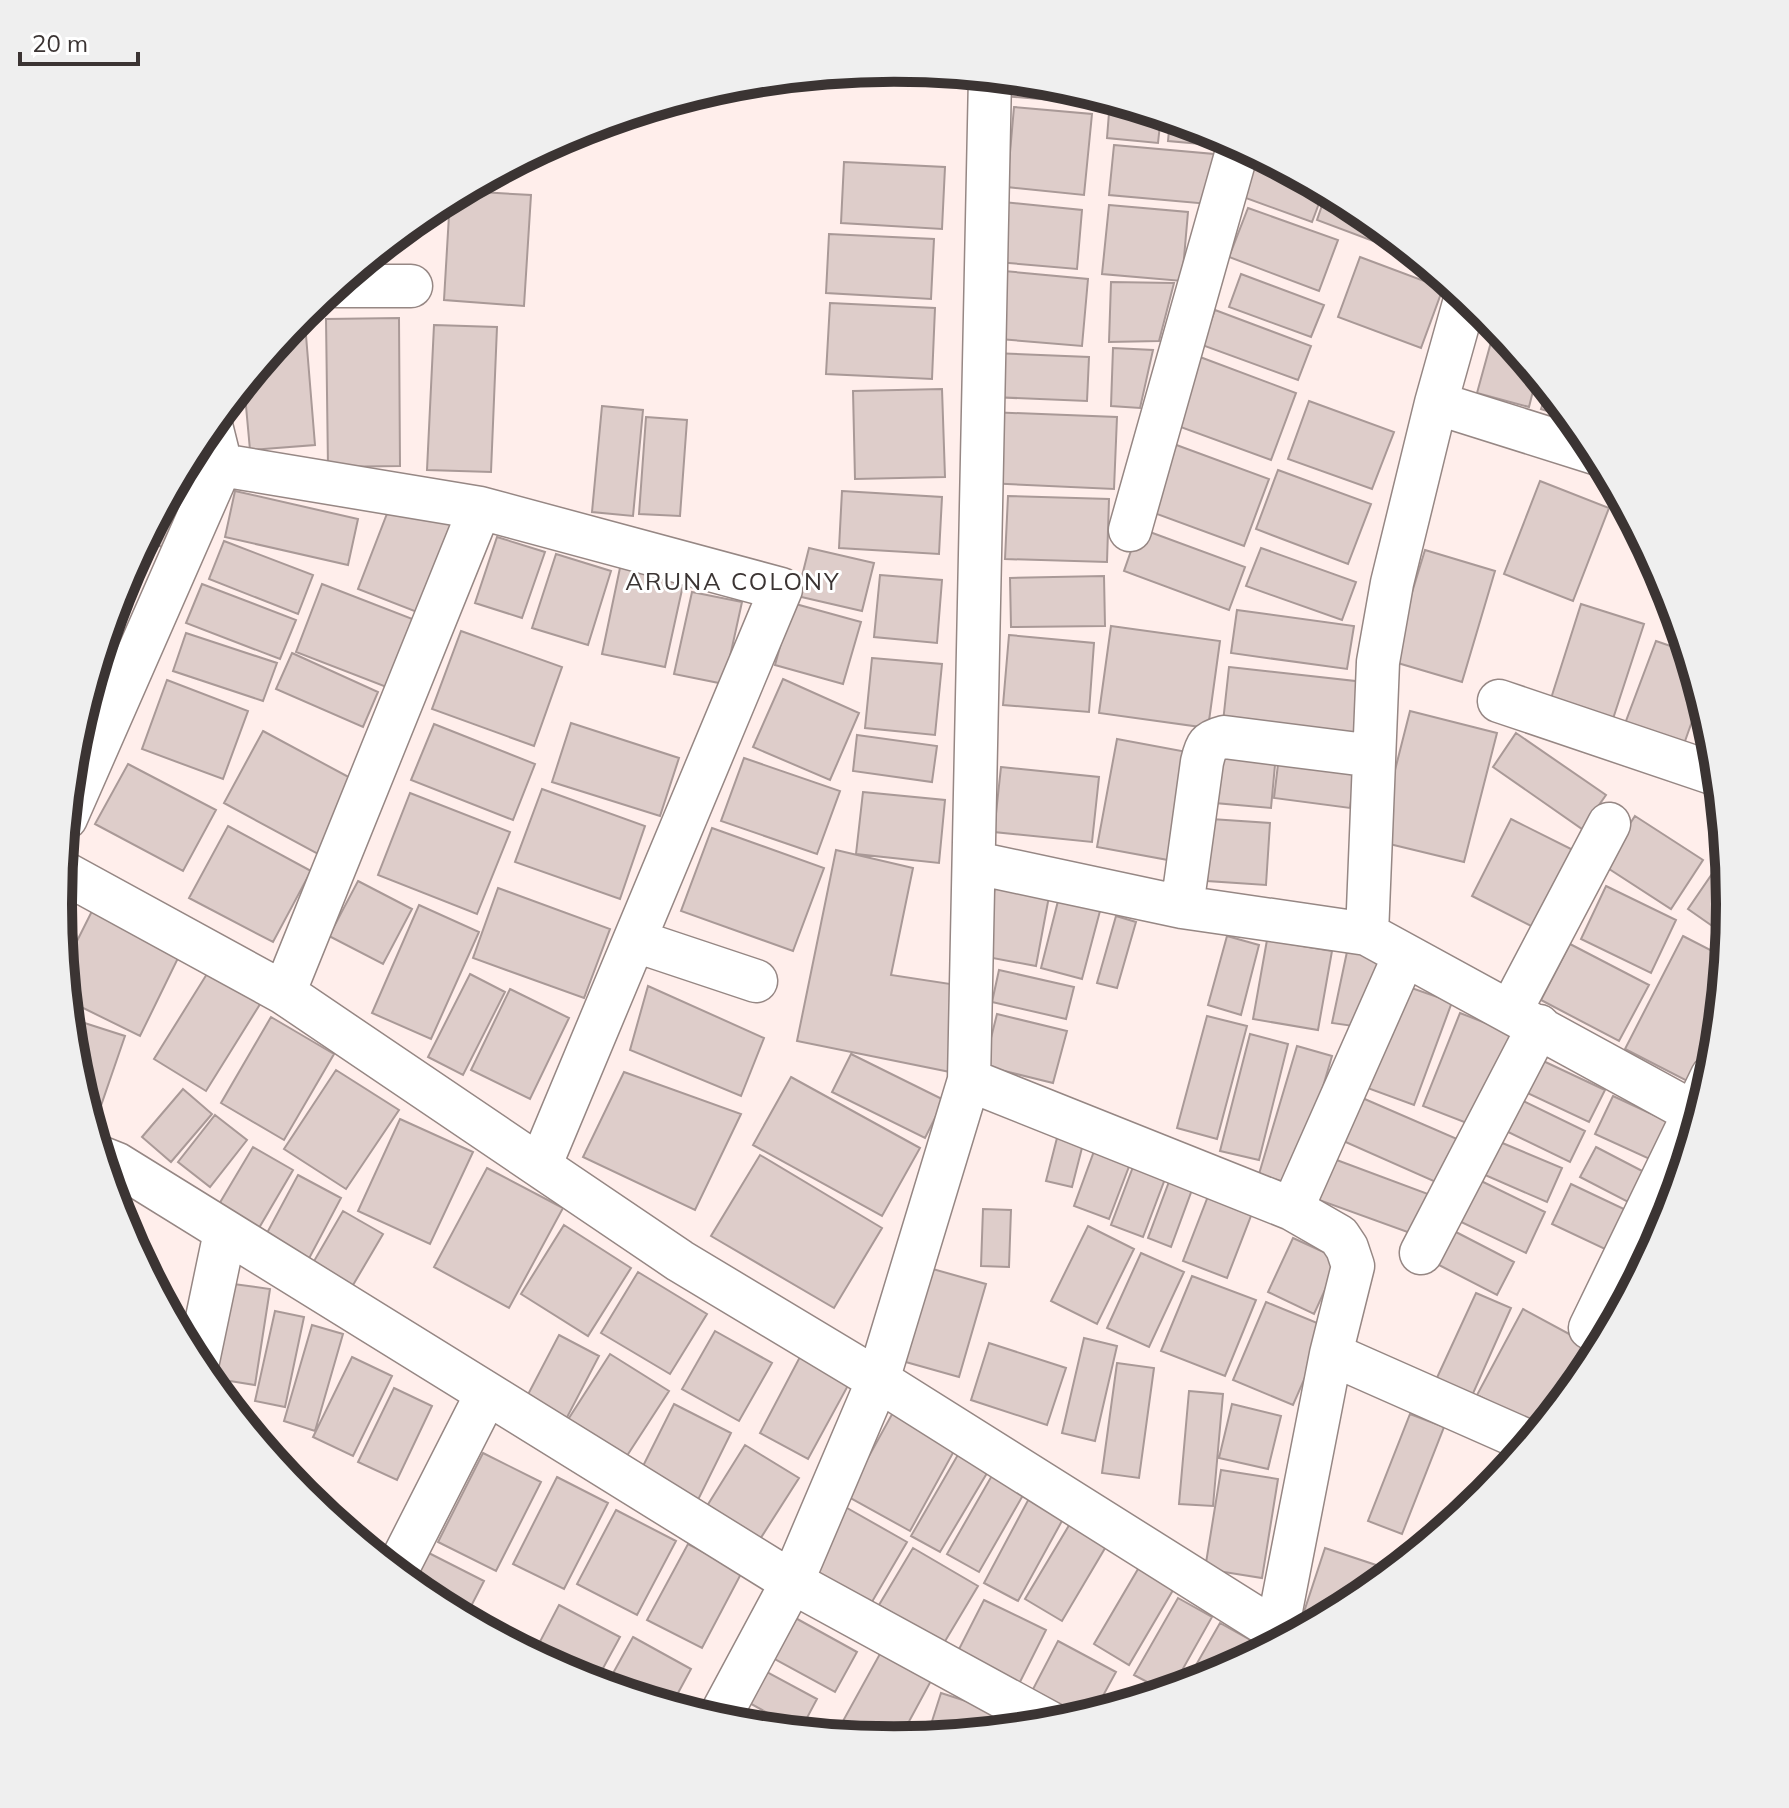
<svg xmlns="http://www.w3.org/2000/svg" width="1789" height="1808" font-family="Mulish,sans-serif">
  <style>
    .building { fill: #decdca; stroke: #a99997; stroke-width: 2 }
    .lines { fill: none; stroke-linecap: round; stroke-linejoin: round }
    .street-casing { stroke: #968784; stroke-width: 45 }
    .street { stroke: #fff; stroke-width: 42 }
    .labels { text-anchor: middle; stroke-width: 6; stroke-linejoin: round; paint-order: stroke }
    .neighbourhood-label { font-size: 24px; letter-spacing: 2px; fill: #3b3433; stroke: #fff }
    .rim { fill: none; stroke: #3b3433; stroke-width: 10 }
  </style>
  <rect width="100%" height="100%" fill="#ffeeeb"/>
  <path class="building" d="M1005 78 1058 84 1087 92 1086 103 1003 96Z
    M1110 100 1161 115 1158 143 1107 138Z
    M1014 107 1092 114 1084 195 1007 187Z
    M1170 118 1224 136 1223 146 1168 141Z
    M564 137V149H542Z
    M1114 145 1214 154 1209 204 1109 195Z
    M1259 155 1324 190 1312 222 1243 197Z
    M844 162 945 167 942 229 841 223Z
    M462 191 531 195 524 306 444 300 450 198Z
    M1327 191 1360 209 1386 230 1381 244 1317 220Z
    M1003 202 1082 210 1077 269 997 262Z
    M1109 205 1188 212 1182 281 1102 274Z
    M1248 208 1338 240 1319 291 1229 257Z
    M829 234 934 239 931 299 826 293Z
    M1360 257 1443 288 1421 348 1338 317Z
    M993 270 1088 279 1082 346 987 338Z
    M1241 274 1324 305 1311 337 1229 307Z
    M1111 282 1174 283 1159 341 1109 342Z
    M830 303 935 308 932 379 826 374Z
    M1215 310 1311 346 1298 380 1202 345Z
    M304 311 315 445 250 450 244 384Z
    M399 318 400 466 328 467 326 319Z
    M1496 324 1537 375 1529 407 1477 393Z
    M434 325 497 327 491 472 427 470Z
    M1113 348 1153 350 1140 408 1111 406Z
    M992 353 1089 357 1087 401 991 397Z
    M1200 357 1296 393 1271 460 1175 425Z
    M1548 388 1573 419 1541 409Z
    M942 389 945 477 855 479 853 391Z
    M1309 401 1394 432 1372 489 1288 459Z
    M602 406 643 410 633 516 592 512Z
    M989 412 1117 417 1114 489 986 483Z
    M646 417 687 420 680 516 639 514Z
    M1171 443 1269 479 1244 546 1146 510Z
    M1278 470 1371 504 1348 564 1256 529Z
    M177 480 188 500 171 549 144 542Z
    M1540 481 1609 508 1573 601 1504 574Z
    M235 491 358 519 348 565 225 537Z
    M842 491 942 497 939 554 839 548Z
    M1008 496 1109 499 1107 562 1005 559Z
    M388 511 456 519 422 614 358 589Z
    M1139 528 1245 567 1229 610 1124 571Z
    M497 537 545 552 522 618 475 603Z
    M224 541 313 575 298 614 209 579Z
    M809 548 874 563 862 611 797 596Z
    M1261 548 1356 582 1342 620 1246 586Z
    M1425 550 1495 571 1462 682 1391 661Z
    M139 552 147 554 134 597 119 592Z
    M556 554 611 571 588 645 532 628Z
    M621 563 685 576 665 667 602 654Z
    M880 575 942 580 937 643 874 637Z
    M1104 576 1105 626 1011 627 1010 578Z
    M202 584 296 620 280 659 186 623Z
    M322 584 415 620 389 688 296 652Z
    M1669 590 1677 617 1661 611Z
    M692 592 742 602 724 684 674 674Z
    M117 599 124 602 97 675 94 674Z
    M792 603 861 622 843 684 775 665Z
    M1581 604 1644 624 1609 731 1547 711Z
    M1237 610 1354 626 1347 669 1231 653Z
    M1111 626 1220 641 1208 728 1099 713Z
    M461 631 562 667 534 746 432 709Z
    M186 633 277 663 263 701 173 671Z
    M1009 635 1094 643 1089 712 1003 705Z
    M1656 641 1688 652 1701 696 1679 758 1620 737Z
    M292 653 378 692 363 727 276 689Z
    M872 658 942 664 935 735 865 728Z
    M1229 667 1364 682 1357 737 1223 722Z
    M783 679 859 713 830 780 753 747Z
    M167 680 248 711 223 779 142 749Z
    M1410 711 1497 733 1464 862 1377 841Z
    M571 723 679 758 660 816 552 782Z
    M434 724 535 764 513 820 411 780Z
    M263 731 356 781 318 854 224 803Z
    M1516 733 1606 795 1582 829 1493 767Z
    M857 735 937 746 932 782 853 771Z
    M1117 739 1187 752 1168 860 1097 847Z
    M1220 749 1276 754 1271 808 1215 803Z
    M1279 756 1356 766 1350 808 1274 798Z
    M744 758 840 791 817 854 721 821Z
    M128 764 216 810 183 871 95 824Z
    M1001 767 1099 777 1092 842 994 832Z
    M542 789 645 826 620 899 515 862Z
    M863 792 945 800 939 863 856 854Z
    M410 793 510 832 477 914 378 875Z
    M1635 816 1703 860 1671 909 1603 865Z
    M1211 819 1270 823 1266 885 1207 881Z
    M1511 819 1575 851 1535 928 1472 896Z
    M228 826 311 871 273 942 189 898Z
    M712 828 824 868 793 951 681 911Z
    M836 850 913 868 891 975 957 985 950 1072 797 1041Z
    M1712 874 1729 886 1731 904 1728 937 1688 909Z
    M358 881 412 909 383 964 329 936Z
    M996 882 1050 891 1036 966 982 956Z
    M1606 886 1676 920 1651 973 1581 939Z
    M498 888 610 929 584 998 473 958Z
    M1058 901 1100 911 1082 979 1041 968Z
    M419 905 479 932 431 1039 372 1013Z
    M93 909 181 952 140 1036 67 1000 64 967Z
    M1116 916 1136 922 1117 988 1097 983Z
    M1227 936 1259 945 1241 1015 1208 1005Z
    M1683 936 1726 958 1717 1043 1695 1085 1625 1049Z
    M1267 940 1332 951 1318 1030 1253 1019Z
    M1570 944 1649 985 1619 1041 1541 1000Z
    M1348 947 1386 954 1367 1028 1332 1023Z
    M210 969 262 1001 206 1091 154 1059Z
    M999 970 1074 987 1066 1019 992 1002Z
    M470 974 505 992 463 1075 428 1057Z
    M1400 984 1452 1002 1414 1105 1362 1086Z
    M648 986 764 1038 741 1096 630 1050Z
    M510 989 569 1018 530 1099 471 1070Z
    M1460 1013 1514 1034 1477 1127 1423 1106Z
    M997 1014 1067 1031 1053 1083 984 1066Z
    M1207 1016 1247 1026 1217 1139 1177 1128Z
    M271 1017 334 1054 284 1140 221 1103Z
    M69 1018 125 1036 95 1123 91 1122 74 1067Z
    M1250 1034 1288 1044 1259 1160 1220 1151Z
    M1297 1046 1332 1056 1294 1185 1259 1174Z
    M851 1054 944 1100 925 1138 832 1092Z
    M1539 1059 1605 1090 1589 1122 1523 1091Z
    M336 1070 399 1110 346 1189 284 1149Z
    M624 1072 741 1114 695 1210 583 1157Z
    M791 1077 920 1148 882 1216 753 1145Z
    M183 1089 212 1114 171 1162 142 1137Z
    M1613 1096 1671 1123 1654 1161 1595 1134Z
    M1360 1097 1457 1139 1438 1183 1341 1140Z
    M1517 1098 1585 1131 1570 1162 1502 1129Z
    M215 1115 247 1140 210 1187 178 1162Z
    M400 1119 473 1152 430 1244 358 1211Z
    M1058 1134 1084 1140 1072 1187 1046 1181Z
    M1500 1142 1562 1168 1547 1202 1485 1175Z
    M1097 1143 1133 1156 1109 1219 1074 1206Z
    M253 1147 293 1170 252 1240 212 1216Z
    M1596 1147 1648 1174 1632 1204 1580 1177Z
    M760 1155 882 1228 834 1308 711 1236Z
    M1136 1159 1168 1171 1143 1237 1111 1225Z
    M1334 1159 1428 1194 1413 1234 1319 1200Z
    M487 1168 563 1208 509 1308 434 1267Z
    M298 1175 341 1198 304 1268 260 1246Z
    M1170 1179 1193 1187 1171 1247 1148 1238Z
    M1477 1179 1545 1212 1526 1253 1457 1220Z
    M1571 1184 1626 1210 1607 1250 1552 1224Z
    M1210 1191 1254 1208 1227 1278 1183 1261Z
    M983 1209 1011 1210 1009 1267 981 1266Z
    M343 1211 383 1234 346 1297 306 1275Z
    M564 1225 631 1268 588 1336 521 1294Z
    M1088 1226 1134 1249 1097 1324 1051 1301Z
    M1656 1228 1663 1232 1634 1287 1630 1286Z
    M1454 1231 1514 1262 1497 1295 1437 1264Z
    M1293 1238 1339 1259 1314 1314 1268 1292Z
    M1141 1253 1184 1272 1149 1347 1107 1328Z
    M915 1264 986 1284 959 1377 888 1357Z
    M638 1272 707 1314 670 1374 601 1333Z
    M1192 1276 1256 1300 1225 1376 1161 1351Z
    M226 1283 270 1289 255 1385 211 1378Z
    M1476 1293 1511 1308 1471 1398 1435 1382Z
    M1266 1302 1327 1327 1293 1405 1233 1380Z
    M1523 1309 1584 1342 1538 1427 1477 1395Z
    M275 1311 304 1317 285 1407 255 1401Z
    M312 1325 343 1334 315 1431 284 1421Z
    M715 1331 772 1363 739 1421 682 1389Z
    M559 1335 599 1356 563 1425 523 1404Z
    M1084 1338 1117 1346 1095 1441 1062 1433Z
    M989 1343 1066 1368 1047 1425 971 1400Z
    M1590 1344 1600 1349 1590 1369 1542 1427Z
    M802 1353 851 1380 808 1459 760 1433Z
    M610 1354 669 1391 621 1465 562 1429Z
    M352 1357 392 1376 353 1456 313 1437Z
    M1117 1363 1154 1368 1139 1478 1102 1473Z
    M394 1388 432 1406 397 1480 358 1462Z
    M1189 1391 1223 1394 1213 1506 1179 1504Z
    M674 1404 731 1433 693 1510 635 1482Z
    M1232 1404 1281 1416 1268 1469 1219 1458Z
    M896 1407 959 1442 910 1531 847 1496Z
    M1410 1414 1444 1427 1402 1534 1368 1521Z
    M745 1445 799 1478 755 1547 702 1514Z
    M963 1446 993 1463 940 1552 911 1536Z
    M483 1453 541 1482 496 1571 438 1542Z
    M1221 1470 1278 1479 1262 1578 1205 1569Z
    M994 1472 1026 1490 979 1572 947 1554Z
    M557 1477 608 1503 564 1589 513 1564Z
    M1033 1491 1068 1510 1018 1601 984 1583Z
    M840 1504 907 1542 869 1607 802 1568Z
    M616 1510 676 1541 637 1615 577 1584Z
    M1074 1517 1111 1538 1062 1621 1025 1599Z
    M688 1544 742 1572 702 1648 647 1620Z
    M417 1547 484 1581 465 1618 429 1599 402 1577Z
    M913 1548 978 1586 944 1643 879 1605Z
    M1325 1548 1394 1571 1359 1600 1316 1623 1302 1618Z
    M1141 1564 1176 1585 1129 1665 1094 1644Z
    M1178 1598 1212 1617 1171 1690 1166 1692 1134 1675Z
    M984 1600 1046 1630 1017 1688 955 1657Z
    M559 1605 620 1637 595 1683 574 1677 533 1655Z
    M781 1610 857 1652 835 1692 758 1650Z
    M1220 1623 1261 1646 1255 1655 1214 1677 1184 1686Z
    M633 1637 691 1669 671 1706 606 1686Z
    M1058 1641 1116 1672 1093 1714 1079 1718 1031 1693Z
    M881 1652 932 1679 899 1740 876 1739 843 1721Z
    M754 1665 817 1699 800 1731 737 1696Z
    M941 1693 994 1710 988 1731 927 1737Z
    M735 1703 785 1730 731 1724Z"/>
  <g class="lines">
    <defs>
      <path id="street" d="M336 286H411
        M1436 403 1598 454
        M221 465 480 508 781 589 540 1166
        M1130 530 1239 144
        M1499 701 1718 775
        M66 818 221 465 211 425
        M976 863 1182 907 1367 934 1700 1116
        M61 871 284 993 680 1261 878 1380 1277 1631 1286 1639
        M1182 907 1202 762C1206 745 1208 741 1224 737L1374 756
        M1367 934 1378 662 1392 583 1436 403 1466 296
        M636 941 756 981
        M284 993 480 508
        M1510 1012 1609 824
        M969 1080 1292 1209 1339 1236 1347 1248 1353 1266 1331 1354 1277 1631
        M102 1158 117 1164 792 1582 1054 1725
        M1292 1209 1404 956
        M1421 1253 1539 1026
        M1590 1328 1712 1076
        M1331 1354 1530 1442
        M197 1366 225 1232
        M396 1572 486 1395
        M718 1720 792 1582 878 1380 969 1080 990 77"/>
    </defs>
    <use href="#street" class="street-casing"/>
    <use href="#street" class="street"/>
  </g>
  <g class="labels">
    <g class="neighbourhood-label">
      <text x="733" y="590">ARUNA COLONY</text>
    </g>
  </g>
  <path d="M0 0H1789V1808H0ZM72 904a822 822 0 1 1 1644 0a822 822 0 1 1-1644 0Z" fill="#efefef" fill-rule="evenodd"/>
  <path class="rim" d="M72 904a822 822 0 1 1 1644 0a822 822 0 1 1-1644 0Z"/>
  <path d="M20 52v12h118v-12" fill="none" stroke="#3b3433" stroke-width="4"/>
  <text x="32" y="52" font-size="24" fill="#3b3433" stroke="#ffffff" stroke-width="6" paint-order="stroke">20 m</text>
</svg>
